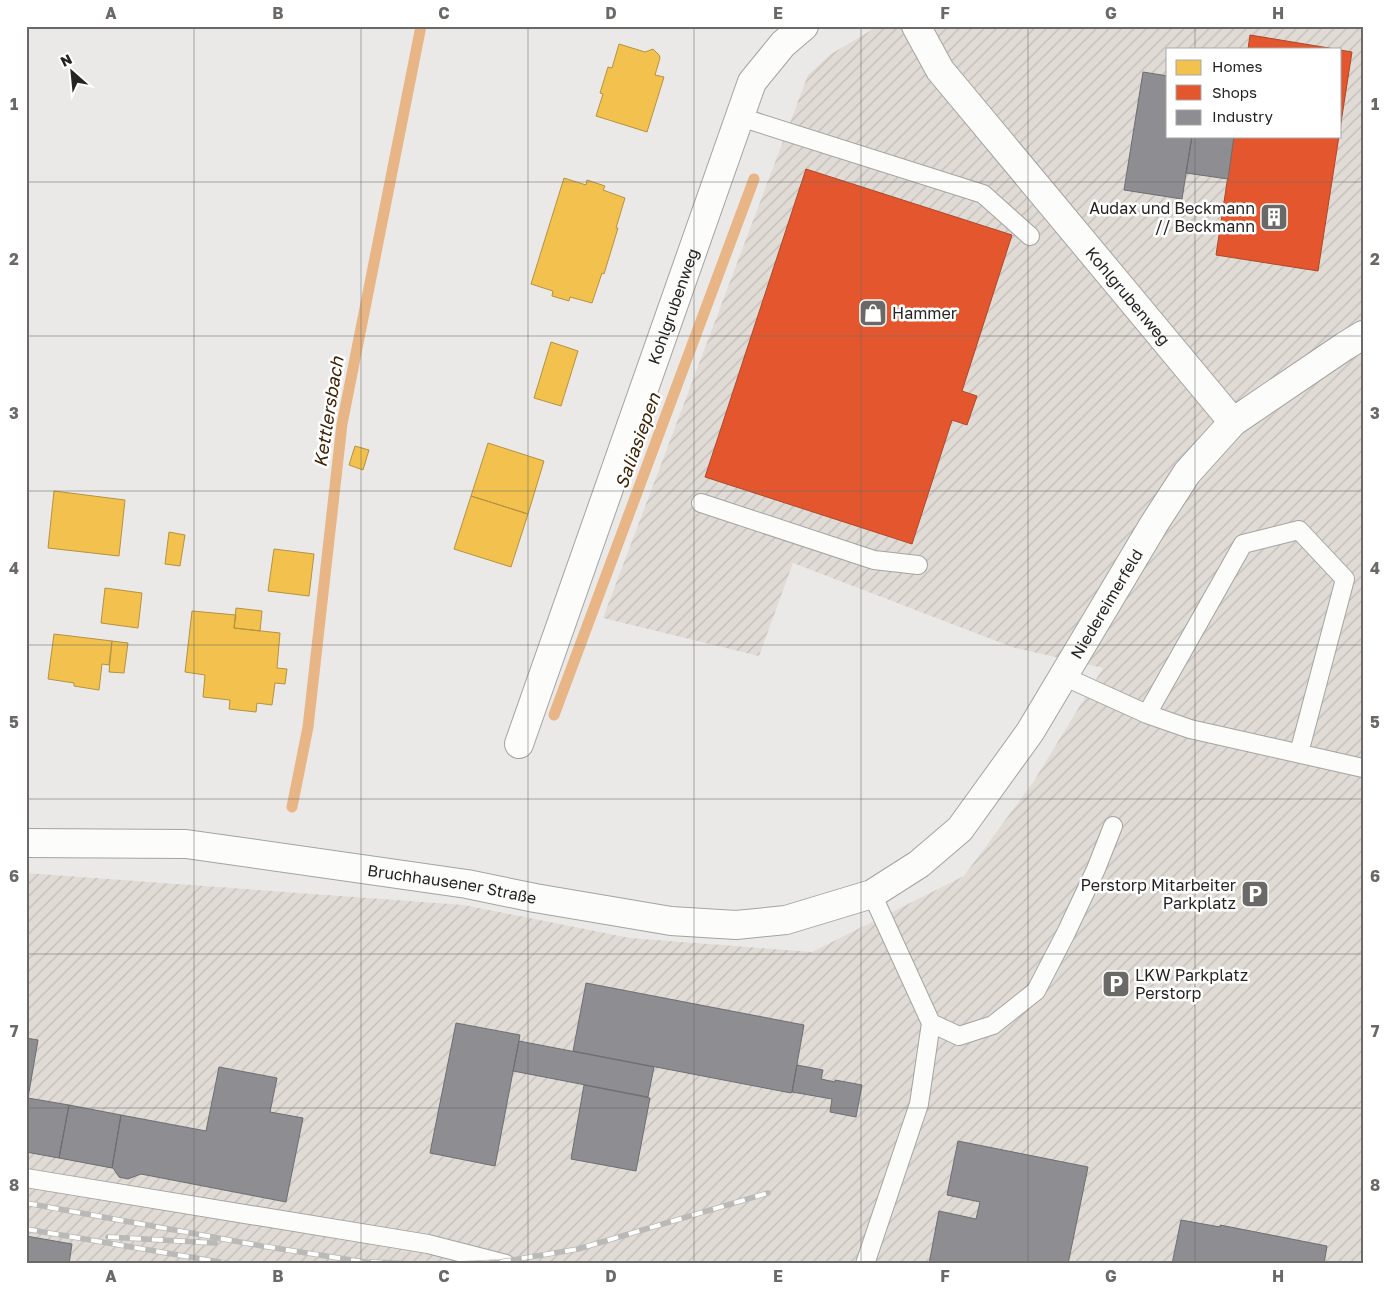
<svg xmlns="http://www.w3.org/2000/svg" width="1389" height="1290" font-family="'Golos Text',sans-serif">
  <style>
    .industrial { fill: url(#industrial-furrows); fill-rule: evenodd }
    .homes { fill: #f2c14e; stroke: #b49241 }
    .shops { fill: #e4572e; stroke: #ab482a }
    .industry { fill: #8d8d92; stroke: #6e6e70 }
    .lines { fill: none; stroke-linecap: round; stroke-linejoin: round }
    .stream { stroke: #e8b686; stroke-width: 11 }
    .lane-casing { stroke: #a5a3a2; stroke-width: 20 }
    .street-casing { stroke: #a5a3a2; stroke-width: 30 }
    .secondary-casing { stroke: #a5a3a2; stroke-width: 30 }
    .lane { stroke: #fcfcfb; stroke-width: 18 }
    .street { stroke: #fcfcfb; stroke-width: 28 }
    .secondary { stroke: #fcfcfb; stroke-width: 28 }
    .rail-casing { stroke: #b9b9b7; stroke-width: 5.5 }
    .rail { stroke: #fff; stroke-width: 4; stroke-dasharray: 11; stroke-linecap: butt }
    .grid { fill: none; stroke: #6a6967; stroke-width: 1; stroke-opacity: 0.55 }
    .labels { text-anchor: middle; stroke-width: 5; stroke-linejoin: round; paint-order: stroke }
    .poi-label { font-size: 16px; fill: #252422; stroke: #fff; text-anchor: end }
    .street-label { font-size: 16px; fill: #252422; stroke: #fff }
    .water-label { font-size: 18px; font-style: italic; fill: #402406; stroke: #fff }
    .neatline { fill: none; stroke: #6a6967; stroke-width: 2 }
    .grid-label { font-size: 16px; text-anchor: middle; font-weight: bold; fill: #6a6967 }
  </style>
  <defs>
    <pattern id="industrial-furrows" width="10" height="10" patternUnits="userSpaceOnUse" patternTransform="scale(1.25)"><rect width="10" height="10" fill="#e1dbd6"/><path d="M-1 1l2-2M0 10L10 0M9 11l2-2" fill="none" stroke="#c1bcb7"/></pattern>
  </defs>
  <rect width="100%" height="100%" fill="#ebe9e7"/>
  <path class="industrial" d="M878 26H1363V1264H26V873L464 905 630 938 812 952 964 876 1034 781 1103 668 1012 647 793 563 759 656 603 618 808 75 831 54ZM1168 49H1340V136H1168Z"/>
  <path class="homes" d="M619 44 645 52 653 49 659 55 660 58 655 75 664 77 647 132 596 116 603 94 600 93 608 67 612 68Z
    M564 178 586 185 587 180 605 186 603 190 625 198 616 228H618L604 274 602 273 592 303 570 297 569 301 552 296 553 291 531 284Z
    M551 342 578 351 561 406 534 398Z
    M488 443 544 461 528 514 471 496Z
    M355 446 369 450 363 470 349 465Z
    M54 491 125 500 119 556 48 548Z
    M471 496 528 514 511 567 454 549Z
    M169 532 185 535 180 566 165 564Z
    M274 549 314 554 309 596 268 591Z
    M105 588 142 593 138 628 101 623Z
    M236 608 262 611 260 631 234 628Z
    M192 611 236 615 234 628 280 633 277 668 287 669 285 684 275 683 272 705 257 703 256 712 229 709 230 700 203 697 205 675 185 672Z
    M54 634 112 641 109 665 102 664 99 690 74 686V683L48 679Z
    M112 641 128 643 124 673 109 672Z"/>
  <path class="shops" d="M1250 35 1335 49H1248Z
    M1340 50 1352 52 1340 129Z
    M1234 136H1339L1318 271 1216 255Z
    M806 169 1012 235 962 391 977 396 967 425 952 420 912 544 705 477Z"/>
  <path class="industry" d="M1143 72 1168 76V136H1192L1182 199 1124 190Z
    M1192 136H1234L1228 179 1186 173Z
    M586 983 804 1025 792 1092 791 1093 573 1051Z
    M456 1023 520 1035 495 1166 430 1153Z
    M26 1038 38 1040 28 1098 69 1105 59 1158 26 1152Z
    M519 1041 654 1067 648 1097 513 1071Z
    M797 1065 823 1070 821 1079 835 1082V1080L862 1085 856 1117 830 1112 832 1099 792 1092Z
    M219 1067 277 1078 270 1112 303 1118 286 1202 141 1174 128 1179 119 1177 113 1168H112L121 1115 206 1131Z
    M584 1085 650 1098 636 1171 571 1159Z
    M69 1105 121 1115 112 1168 59 1158Z
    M958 1141 1088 1167 1068 1264H929L939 1211 976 1219 980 1202 947 1195Z
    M1181 1220 1220 1227V1225L1327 1246 1324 1264H1172Z
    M26 1236 72 1244 69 1264H26Z"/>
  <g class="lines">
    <path class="stream" d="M554 715 754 179
      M292 807 308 727 342 424 421 26"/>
    <defs>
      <path id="lane" d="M740 117 983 194 1030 236
        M701 503 874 560 918 565
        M1063 676 1147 714 1190 729 1363 768
        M1147 714 1243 544 1299 530 1345 579 1299 753
        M931 1023 959 1036 993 1025 1036 991 1066 933 1096 869 1113 826
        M26 1178 428 1244 506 1264
        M865 1264 919 1104 931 1023 872 894"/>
      <g id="street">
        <path id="s1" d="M916 26 940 70 1233 422"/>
        <path id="s2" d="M519 744 752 82 783 44 804 26"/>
      </g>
      <g id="secondary">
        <path id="s3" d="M26 843 186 844 467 884 535 898 671 921 736 925 786 920 872 894 919 864 960 829 1030 732 1154 524 1187 473 1233 422 1345 346 1363 335"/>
      </g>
    </defs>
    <use href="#lane" class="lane-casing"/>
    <use href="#street" class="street-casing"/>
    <use href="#secondary" class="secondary-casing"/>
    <use href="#lane" class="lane"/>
    <use href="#street" class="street"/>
    <use href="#secondary" class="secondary"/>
    <defs>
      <path id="rail" d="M26 1203 262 1246 377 1264
        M26 1229 231 1264
        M108 1237 215 1243
        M371 1262 416 1264
        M456 1264 500 1262 578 1249 768 1193"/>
    </defs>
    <use href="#rail" class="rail-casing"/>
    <use href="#rail" class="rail"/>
  </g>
  <path class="grid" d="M194 26V1264M361 26V1264M528 26V1264M694 26V1264M861 26V1264M1028 26V1264M1195 26V49M1195 136V1264M26 182H1363M26 336H1363M26 491H1363M26 645H1363M26 799H1363M26 954H1363M26 1108H1363"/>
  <defs>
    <symbol id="building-square" viewBox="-11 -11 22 22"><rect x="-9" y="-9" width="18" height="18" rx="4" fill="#6a6967" stroke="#fff"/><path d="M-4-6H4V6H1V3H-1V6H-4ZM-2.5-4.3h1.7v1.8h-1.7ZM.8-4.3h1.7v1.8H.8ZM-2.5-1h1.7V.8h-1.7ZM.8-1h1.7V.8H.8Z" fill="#fff"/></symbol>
    <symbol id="shop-square" viewBox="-11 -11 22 22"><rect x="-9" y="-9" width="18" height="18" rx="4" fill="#6a6967" stroke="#fff"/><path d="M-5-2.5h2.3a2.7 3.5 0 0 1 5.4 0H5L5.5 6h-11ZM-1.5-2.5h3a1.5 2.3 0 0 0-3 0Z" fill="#fff"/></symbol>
    <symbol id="parking-square" viewBox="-11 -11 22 22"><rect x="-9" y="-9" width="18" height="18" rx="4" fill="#6a6967" stroke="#fff"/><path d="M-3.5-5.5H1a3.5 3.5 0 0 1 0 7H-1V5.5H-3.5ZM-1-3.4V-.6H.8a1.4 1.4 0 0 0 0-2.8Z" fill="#fff"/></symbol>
  </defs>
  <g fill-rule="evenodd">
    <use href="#building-square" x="1258" y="201" width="32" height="32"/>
    <use href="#shop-square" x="857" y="297" width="32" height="32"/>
    <use href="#parking-square" x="1239" y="878" width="32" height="32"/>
    <use href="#parking-square" x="1100" y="968" width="32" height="32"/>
  </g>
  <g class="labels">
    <g class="poi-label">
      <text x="1255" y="214">Audax und Beckmann<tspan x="1255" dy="18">// Beckmann</tspan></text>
      <text x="892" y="319" text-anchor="start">Hammer</text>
      <text x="1236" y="891">Perstorp Mitarbeiter<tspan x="1236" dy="18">Parkplatz</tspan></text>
      <text x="1135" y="981" text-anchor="start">LKW Parkplatz<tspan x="1135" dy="18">Perstorp</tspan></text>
    </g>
    <g class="street-label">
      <text dy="6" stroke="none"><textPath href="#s1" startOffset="344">Kohlgrubenweg</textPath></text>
      <text dy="6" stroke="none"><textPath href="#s2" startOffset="464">Kohlgrubenweg</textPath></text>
      <text dy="6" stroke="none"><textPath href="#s3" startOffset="1235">Niedereimerfeld</textPath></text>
      <text dy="6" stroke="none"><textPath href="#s3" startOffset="429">Bruchhausener Straße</textPath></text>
    </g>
    <g class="water-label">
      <text transform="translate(329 412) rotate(-81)" y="6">Kettlersbach</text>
      <text transform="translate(638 441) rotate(-70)" y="6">Saliasiepen</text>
    </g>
  </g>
  <rect width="1389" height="1290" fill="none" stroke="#ffffff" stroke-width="55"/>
  <rect x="1166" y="48" width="175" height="90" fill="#ffffff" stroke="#a8a7a7"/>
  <rect x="1176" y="60" width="25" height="15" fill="#f2c14e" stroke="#a8a7a7"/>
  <text x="1212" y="72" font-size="15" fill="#252422">Homes</text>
  <rect x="1176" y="85" width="25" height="15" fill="#e4572e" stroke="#a8a7a7"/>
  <text x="1212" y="98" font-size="15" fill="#252422">Shops</text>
  <rect x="1176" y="110" width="25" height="15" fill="#8d8d92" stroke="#a8a7a7"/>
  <text x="1212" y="122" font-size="15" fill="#252422">Industry</text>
  <g transform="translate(72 72) rotate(333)" stroke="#ffffff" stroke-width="4" paint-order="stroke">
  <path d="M0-4L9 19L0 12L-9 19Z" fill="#252422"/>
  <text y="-8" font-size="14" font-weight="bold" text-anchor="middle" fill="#252422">N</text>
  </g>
  <rect x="28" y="28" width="1334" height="1234" class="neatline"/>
  <g class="grid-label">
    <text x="111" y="19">A</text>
    <text x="278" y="19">B</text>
    <text x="444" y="19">C</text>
    <text x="611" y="19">D</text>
    <text x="778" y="19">E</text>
    <text x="945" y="19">F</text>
    <text x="1111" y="19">G</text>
    <text x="1278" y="19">H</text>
    <text x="14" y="110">1</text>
    <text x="1375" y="110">1</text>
    <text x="14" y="265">2</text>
    <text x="1375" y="265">2</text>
    <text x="14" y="419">3</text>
    <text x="1375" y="419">3</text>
    <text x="14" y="574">4</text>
    <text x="1375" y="574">4</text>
    <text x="14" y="728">5</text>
    <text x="1375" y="728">5</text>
    <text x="14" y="882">6</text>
    <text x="1375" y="882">6</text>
    <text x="14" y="1037">7</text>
    <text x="1375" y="1037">7</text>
    <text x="14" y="1191">8</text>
    <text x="1375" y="1191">8</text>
    <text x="111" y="1282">A</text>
    <text x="278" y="1282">B</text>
    <text x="444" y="1282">C</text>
    <text x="611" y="1282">D</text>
    <text x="778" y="1282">E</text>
    <text x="945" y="1282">F</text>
    <text x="1111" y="1282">G</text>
    <text x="1278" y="1282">H</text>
  </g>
</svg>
